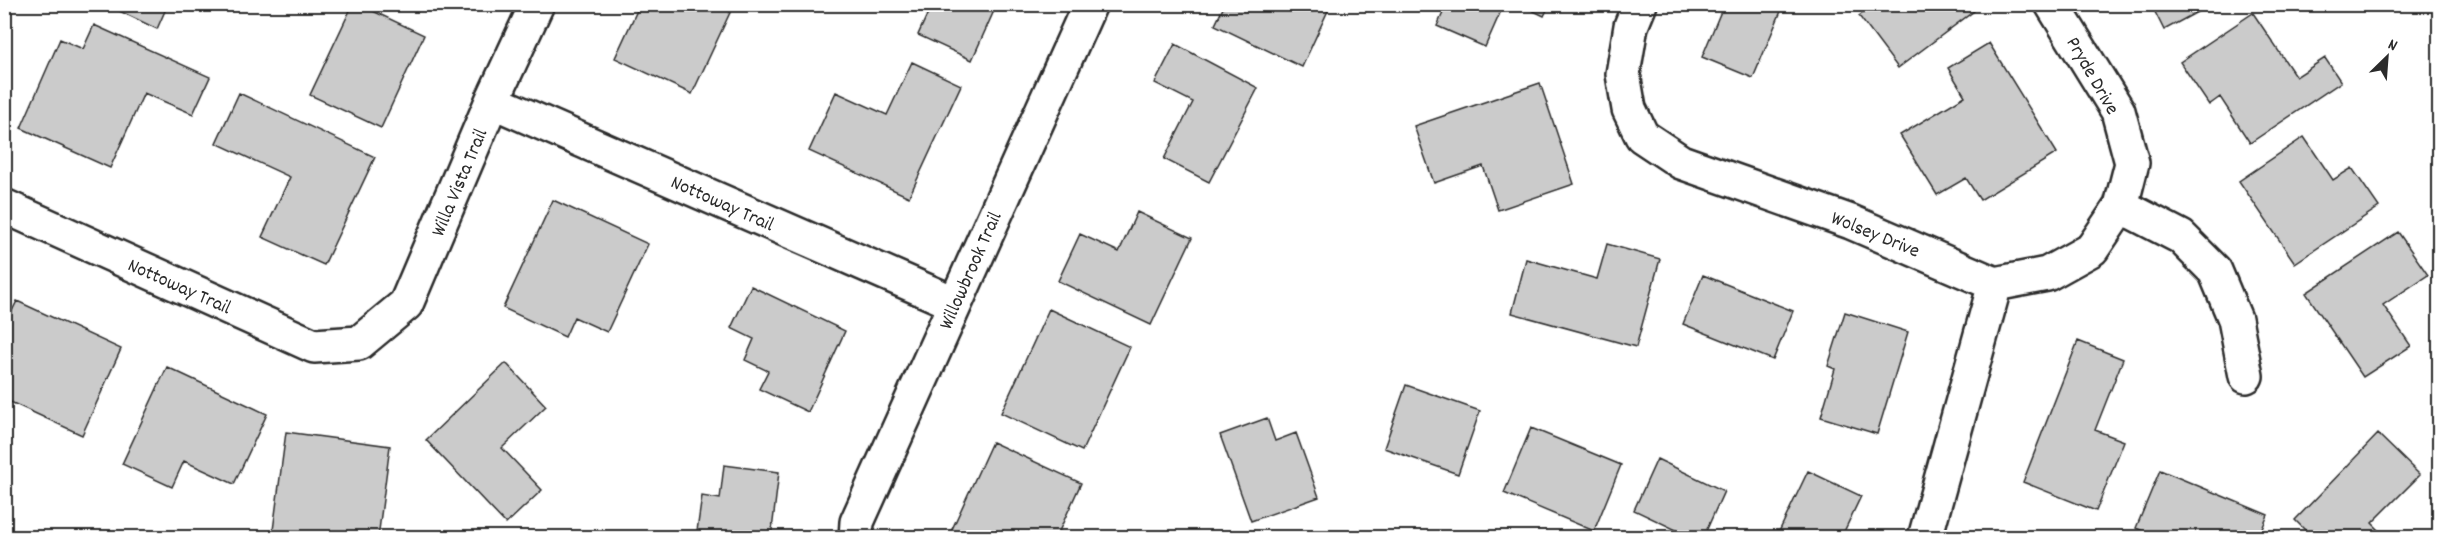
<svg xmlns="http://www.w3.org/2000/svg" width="2444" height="542" font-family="Dekko,sans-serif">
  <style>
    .building { fill: #cbcbcb; stroke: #2b2b2b; stroke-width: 1.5 }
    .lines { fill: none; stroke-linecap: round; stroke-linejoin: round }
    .street-casing { stroke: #2b2b2b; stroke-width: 38 }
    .street { stroke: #fff; stroke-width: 33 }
    .labels { text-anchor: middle; stroke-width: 6; stroke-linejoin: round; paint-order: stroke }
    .street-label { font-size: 20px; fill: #2b2b2b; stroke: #fff }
  </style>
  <rect width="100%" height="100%" fill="#fff"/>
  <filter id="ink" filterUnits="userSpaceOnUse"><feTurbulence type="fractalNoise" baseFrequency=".0167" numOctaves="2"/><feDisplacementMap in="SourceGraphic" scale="12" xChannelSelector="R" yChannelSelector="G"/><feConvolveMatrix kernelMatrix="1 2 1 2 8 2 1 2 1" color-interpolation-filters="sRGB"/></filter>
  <g filter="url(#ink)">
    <path class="building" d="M105 4H168L157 29Z
      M353 4H358L424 35 381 128 310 95Z
      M640 4H734L692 94 615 58Z
      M932 4H997L972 60 918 35Z
      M1225 4H1331L1302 67 1215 25Z
      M1447 4H1504L1485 47 1437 26Z
      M1519 4H1550L1544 16Z
      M1724 4H1784L1753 78 1702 57Z
      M1862 4H1969L1974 11 1898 68 1859 16 1867 10Z
      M2151 4H2212L2164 30Z
      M2253 13 2296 77 2325 58 2341 82 2250 143 2220 97 2209 105 2180 62Z
      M94 25 210 77 193 114 144 93 110 168 21 128 60 39 83 49Z
      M1989 43 2057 153 1980 200 1966 178 1937 195 1900 135 1965 96 1948 68Z
      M1175 44 1258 88 1209 182 1164 159 1193 102 1155 83Z
      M912 62 961 85 909 197 809 151 836 92 887 115Z
      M1540 83 1574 184 1498 210 1483 166 1434 183 1414 126Z
      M239 93 375 157 324 265 262 237 290 177 216 143Z
      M2304 137 2333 180 2352 168 2379 207 2295 263 2239 181Z
      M553 200 648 244 607 332 574 317 565 337 503 308Z
      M1137 212 1192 238 1151 325 1058 281 1080 234 1119 252Z
      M2398 232 2428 275 2383 305 2411 346 2363 377 2306 293Z
      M1607 244 1660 259 1636 347 1512 313 1526 259 1597 279Z
      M1703 275 1793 311 1773 360 1683 324Z
      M751 286 845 331 808 412 759 389 768 371 745 360 754 339 731 328Z
      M17 301 121 349 82 435 4 399V327Z
      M1049 309 1130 347 1082 451 1001 413Z
      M1845 312 1908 332 1877 434 1821 417 1835 369 1828 366Z
      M2078 341 2123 359 2095 430 2124 441 2096 511 2023 482Z
      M506 363 546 406 502 448 542 490 506 524 426 440Z
      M167 367 267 414 234 484 184 461 172 487 122 464Z
      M1406 385 1480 411 1458 474 1384 448Z
      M1267 418 1275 441 1296 433 1319 497 1251 521 1220 435Z
      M1531 428 1621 465 1594 531 1504 493Z
      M286 432 390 446 378 538H272Z
      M2378 434 2420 475 2372 523 2387 538H2313L2295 520Z
      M992 442 1081 483 1056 538H948Z
      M1657 459 1724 491 1703 538H1693L1634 510Z
      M724 465 779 472 771 538H696L702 496 720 499Z
      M2160 470 2268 515 2258 538H2159L2136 528Z
      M1808 471 1861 496 1841 538H1776Z"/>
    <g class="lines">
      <defs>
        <path id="street" d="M1640 4 1631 26 1623 74 1629 109 1642 136 1681 162 1851 222 1995 284
          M492 101 954 303
          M4 206 314 346 359 343 406 304 492 101 537 4
          M2121 206 2181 237 2215 271 2235 319 2246 376
          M1995 284 2047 274 2092 249 2121 206 2132 163 2118 111 2052 4
          M856 538 857 522 1090 4
          M1925 538 1995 284"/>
      </defs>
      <use href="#street" class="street-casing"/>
      <use href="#street" class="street"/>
    </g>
  </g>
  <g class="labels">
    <g class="street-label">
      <text transform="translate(2094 75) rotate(60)" y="7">Pryde Drive</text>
      <text transform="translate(458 182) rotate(-67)" y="7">Willa Vista Trail</text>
      <text transform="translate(723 202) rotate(24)" y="7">Nottoway Trail</text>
      <text transform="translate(1876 233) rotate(22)" y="7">Wolsey Drive</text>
      <text transform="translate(969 270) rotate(-66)" y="7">Willowbrook Trail</text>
      <text transform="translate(180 285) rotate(24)" y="7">Nottoway Trail</text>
    </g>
  </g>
  <rect width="2444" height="542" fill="none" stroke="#fff" stroke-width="24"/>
  <rect x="12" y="12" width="2420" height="518" fill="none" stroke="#2b2b2b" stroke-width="2" filter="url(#ink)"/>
  <g transform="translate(2387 57) rotate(25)" stroke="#ffffff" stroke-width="4.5" paint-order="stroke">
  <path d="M0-4.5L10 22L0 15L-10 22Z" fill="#2b2b2b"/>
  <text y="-9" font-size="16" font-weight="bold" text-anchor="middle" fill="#2b2b2b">N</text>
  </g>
</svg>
